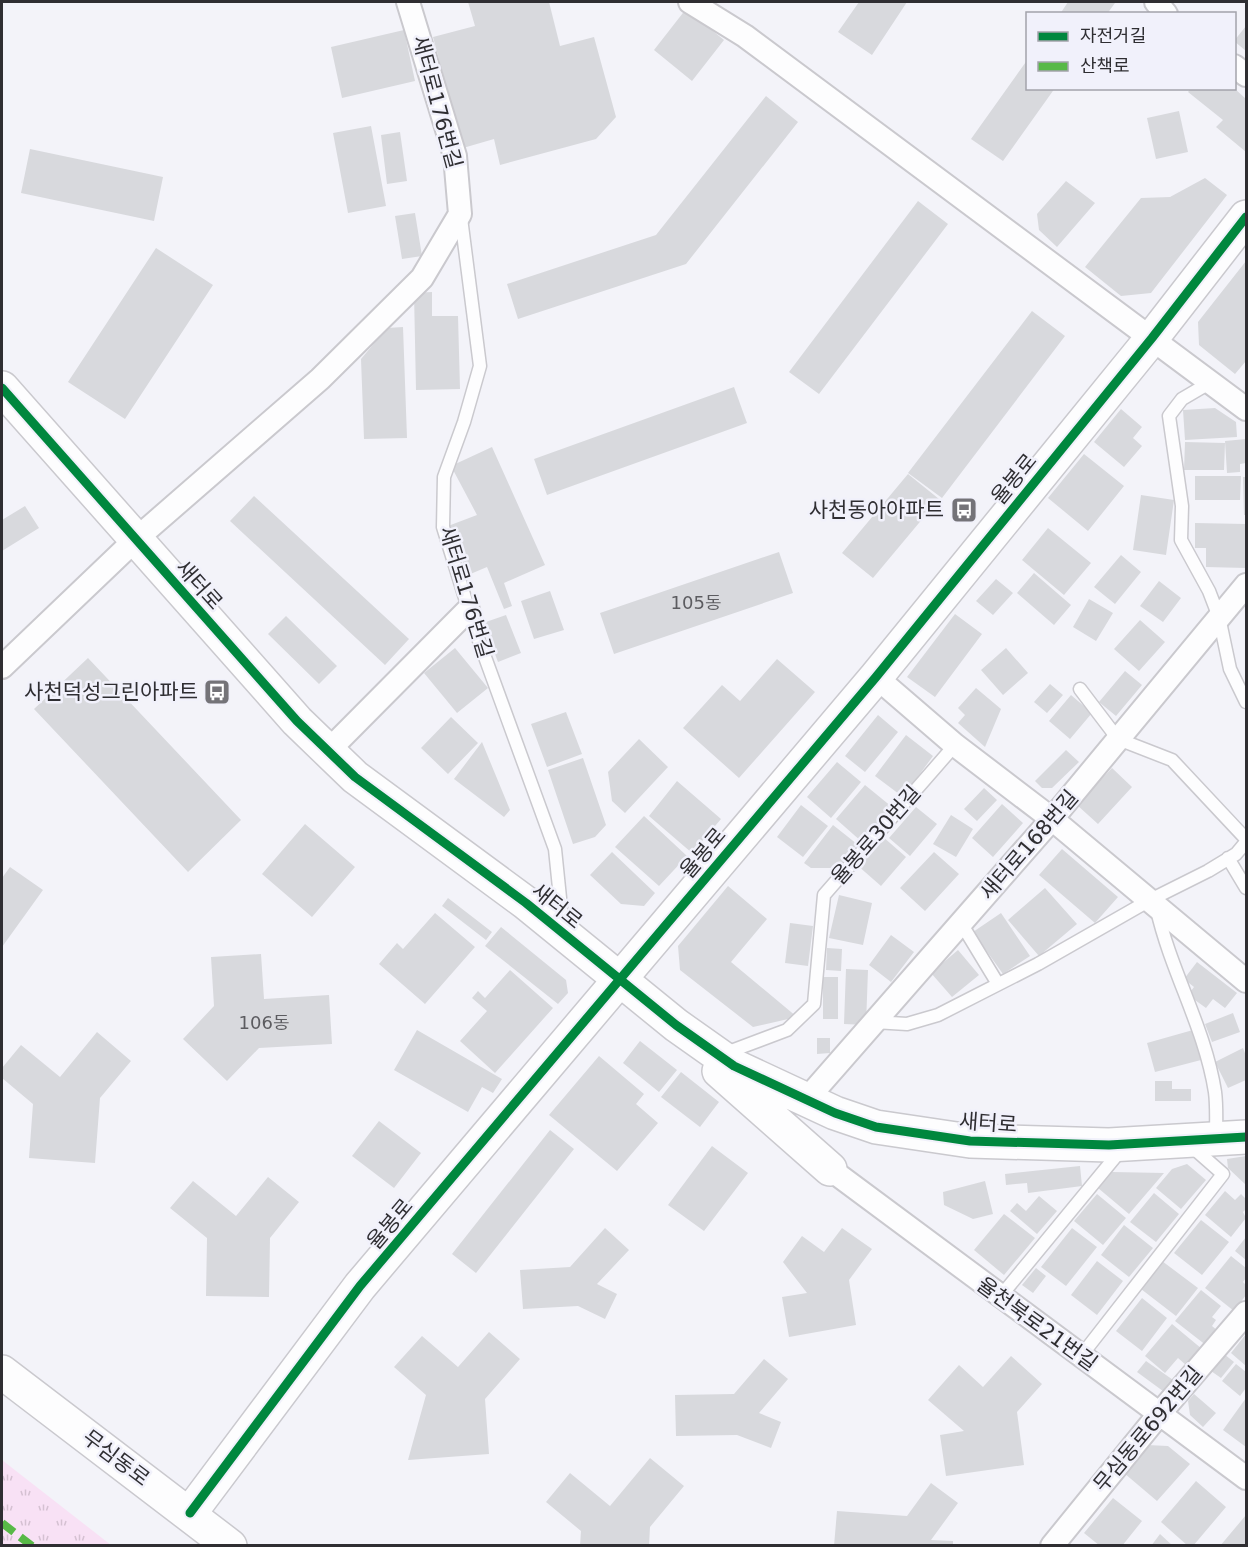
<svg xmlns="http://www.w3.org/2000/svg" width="1248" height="1547" font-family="'DejaVu Sans','Noto Sans KR',sans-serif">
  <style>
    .grass { fill: url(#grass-tufts) }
    .building { fill: #d8d9dd }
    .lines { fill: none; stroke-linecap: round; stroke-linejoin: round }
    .lane-casing { stroke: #cac9ce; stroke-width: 15 }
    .street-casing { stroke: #cac9ce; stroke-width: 26 }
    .secondary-casing { stroke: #cac9ce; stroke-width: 36 }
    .lane { stroke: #fdfdfe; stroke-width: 12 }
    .street { stroke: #fdfdfe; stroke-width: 22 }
    .secondary { stroke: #fdfdfe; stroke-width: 33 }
    .quiet { stroke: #58b947; stroke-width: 8; stroke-dasharray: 15 8; stroke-linecap: butt }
    .cycleway-casing { stroke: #f1f1fb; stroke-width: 13 }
    .cycleway { stroke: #00873e; stroke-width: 9 }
    .labels { text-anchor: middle; stroke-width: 5; stroke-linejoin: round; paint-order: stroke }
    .number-label { font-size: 18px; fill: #5c5c60 }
    .street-label { font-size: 21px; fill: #2f2e32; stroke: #f1f1fb }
    .poi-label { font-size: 21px; fill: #2f2e32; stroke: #f1f1fb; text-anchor: end }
  </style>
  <defs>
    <pattern id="grass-tufts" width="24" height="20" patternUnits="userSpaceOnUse" patternTransform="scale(1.5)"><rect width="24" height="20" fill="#f8e1f5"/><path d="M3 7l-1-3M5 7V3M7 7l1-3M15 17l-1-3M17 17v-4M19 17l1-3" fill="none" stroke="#d5c1d2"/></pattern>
  </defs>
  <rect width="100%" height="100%" fill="#f3f3f9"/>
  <path class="grass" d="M2 1460 111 1545H2Z"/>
  <path class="building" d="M468 2H549L560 46 594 37 616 117 596 139 500 165 494 139 463 148 433 37 475 26Z
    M859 2H907L872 55 838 32Z
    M1068 2H1112L1115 3 1107 14H1060Z
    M686 9 724 40 692 81 654 50Z
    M1246 26V51L1234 41Z
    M404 30 415 81 342 98 331 47Z
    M1028 59V88H1055L1003 161 971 139Z
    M1191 88H1234L1246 99V152L1216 127 1223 120 1188 92Z
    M766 96 798 122 686 264 518 319 507 284 656 235Z
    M1179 111 1188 152 1156 159 1147 118Z
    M371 126 386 206 348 213 333 133Z
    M400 132 407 181 387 184 381 135Z
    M30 149 163 177 154 221 21 193Z
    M1205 178 1227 195 1151 293 1121 296 1085 267 1141 198 1170 197Z
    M1066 181 1095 203 1057 247 1039 230 1037 214Z
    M918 201 948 224 819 394 789 372Z
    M415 213 422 256 402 259 395 216Z
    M156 248 213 285 125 419 68 382Z
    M1246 261V361L1235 374 1199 345 1198 322Z
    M432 292V316H458L460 389 416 390 414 293Z
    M1032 311 1065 336 942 498 908 473Z
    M403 327 407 438 364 439 361 359 387 328Z
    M734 387 747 423 547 495 534 459Z
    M1215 408 1236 422 1237 437 1185 440 1183 410Z
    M1121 409 1142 427 1133 438 1142 446 1124 467 1094 442Z
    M1246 439V463L1240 464V472L1227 473 1225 441Z
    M1185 442 1225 443 1224 470H1184Z
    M492 447 545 565 504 583 512 606 504 609 487 567 468 575 448 526 477 515 451 466Z
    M1084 454 1124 486 1088 531 1048 498Z
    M908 474 939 499 873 578 842 553Z
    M1195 476H1241L1240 500H1195Z
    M1243 477H1246V515H1244Z
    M1141 495 1174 500 1166 555 1133 550Z
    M254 496 409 639 385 665 230 521Z
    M25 506 39 528 2 551V520Z
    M1195 523 1246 524V568L1206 567V548H1195Z
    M1048 528 1091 563 1064 595 1022 560Z
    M779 552 793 593 614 654 600 613Z
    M1121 555 1141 572 1115 604 1094 587Z
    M1034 573 1071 605 1054 625 1017 593Z
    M996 579 1013 593 993 615 976 601Z
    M1159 581 1181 598 1163 622 1140 606Z
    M550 591 564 630 534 639 521 601Z
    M1089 599 1113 613 1096 641 1073 627Z
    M955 614 982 634 935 697 907 677Z
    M506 615 521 653 498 662 483 623Z
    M286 616 337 666 319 684 268 634Z
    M1140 620 1165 642 1139 671 1114 649Z
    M455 648 488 688 457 713 424 673Z
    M1006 648 1028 673 1003 695 981 670Z
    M88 658 241 820 188 872 34 709Z
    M777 659 815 692 739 778 683 728 722 685 740 701Z
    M1125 671 1142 685 1116 716 1099 702Z
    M1050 684 1063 695 1047 713 1034 702Z
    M976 688 1001 709 985 747 958 723 965 715 958 708Z
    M1071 695 1092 713 1070 739 1049 721Z
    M566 712 582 754 547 767 531 724Z
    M878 715 898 732 865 772 845 756Z
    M451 717 478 743 448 774 421 748Z
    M906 735 933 756 903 797 875 776Z
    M639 739 668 767 625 813 612 801 608 772Z
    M482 742 510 810 504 817 454 779Z
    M1066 750 1079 762 1052 788H1042L1035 781Z
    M583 758 606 825 595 837 573 844 548 770Z
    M837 762 861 782 831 818 807 797Z
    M1112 768 1132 787 1098 824 1077 805Z
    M677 781 721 819 692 853 649 816Z
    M865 785 892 807 862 842 836 819Z
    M984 788 997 800 977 821 964 809Z
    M1002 804 1023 823 993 857 972 838Z
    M801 805 828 826 803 857 777 837Z
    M916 807 937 824 910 856 889 838Z
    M951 815 973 829 956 857 933 844Z
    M644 816 687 856 659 886 615 847Z
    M305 824 355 867 312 917 262 874Z
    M833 825 857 844 839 868H811L804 863Z
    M882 836 906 857 881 886 857 865Z
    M1062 849 1118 897 1095 923 1039 875Z
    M612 852 655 893 644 906 621 904 590 875Z
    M934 852 959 874 925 911 900 888Z
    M10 867 43 890 2 947V878Z
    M728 886 767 919 731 962 797 1017 753 1027 680 970 678 946Z
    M1045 888 1077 924 1039 956 1008 920Z
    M839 895 872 903 863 945 829 938Z
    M448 898 492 932 486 940 442 906Z
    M435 913 475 947 425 1004 379 964 397 943 403 949Z
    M1001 913 1030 956 1003 974 973 932Z
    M790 923 813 926 808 966 785 963Z
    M501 927 566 980 568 993 558 1004 485 946Z
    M891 935 914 952 891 982 869 965Z
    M827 948 842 949 841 971 826 970Z
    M958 950 979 975 952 997 931 973Z
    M261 954 264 999 329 995 332 1044 259 1048 227 1081 183 1039 214 1006 211 957Z
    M1197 962 1237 993 1225 1008 1213 999 1206 1008 1188 995 1194 987 1184 979Z
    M846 969 868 970 866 1025 844 1024Z
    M510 970 553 1008 495 1073 460 1041 487 1011 472 998 478 991 485 998Z
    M823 977H838V1019H823Z
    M1233 1013 1240 1032 1212 1042 1205 1024Z
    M417 1030 502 1079 493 1093 482 1087 468 1112 394 1070Z
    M1193 1030 1201 1060 1155 1072 1147 1043Z
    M97 1032 131 1061 100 1098 95 1163 29 1158 33 1104 2 1078V1068L21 1045 60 1077Z
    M817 1038H830V1053L817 1054Z
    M640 1041 677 1070 659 1092 623 1063Z
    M1243 1048 1246 1056V1080L1228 1088 1215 1062Z
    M599 1056 644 1094 636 1104 658 1123 617 1171 549 1115Z
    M681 1072 719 1102 700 1127 661 1097Z
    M1155 1081H1172V1089H1191V1101H1155Z
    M379 1121 421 1153 394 1188 352 1156Z
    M550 1130 574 1149 476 1273 452 1254Z
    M712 1146 748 1173 704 1231 668 1205Z
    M1246 1156V1185L1228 1168 1227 1159Z
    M1187 1164 1206 1180 1181 1209 1156 1188 1172 1169Z
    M1080 1166 1082 1186 1028 1193 1027 1183 1006 1185 1005 1174Z
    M1112 1172 1164 1173 1129 1214 1098 1188Z
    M268 1177 299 1202 270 1238 269 1297 206 1296 207 1238 170 1208 193 1181 236 1216Z
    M985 1181 993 1214 973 1219 944 1205 943 1192Z
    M1225 1191 1235 1200 1241 1194 1246 1199V1209L1243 1212 1246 1218 1231 1237 1205 1215Z
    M1154 1193 1179 1214 1156 1242 1130 1222Z
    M1097 1194 1126 1218 1103 1245 1074 1221Z
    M1039 1196 1057 1211 1037 1234 1010 1211 1017 1203 1026 1211Z
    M1004 1214 1035 1238 1004 1275 974 1250Z
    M1201 1220 1229 1242 1202 1275 1174 1253Z
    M1124 1225 1153 1248 1129 1277 1101 1255Z
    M605 1228 629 1250 597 1284 617 1294 605 1319 578 1306 523 1309 520 1270 570 1267Z
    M842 1228 872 1249 849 1280 856 1325 789 1337 782 1297 807 1293 783 1262 802 1236 824 1252Z
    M1072 1228 1097 1247 1066 1286 1041 1267Z
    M1246 1237V1260L1235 1251Z
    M1231 1256 1246 1268V1278L1243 1282 1246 1285V1295L1234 1311 1205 1288Z
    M1097 1261 1123 1281 1097 1315 1071 1295Z
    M1162 1261 1198 1288 1176 1316 1141 1289Z
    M1036 1268 1046 1276 1033 1293 1022 1285Z
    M1201 1290 1221 1306 1212 1317 1216 1320 1212 1326 1218 1331 1207 1346 1175 1321Z
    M1142 1298 1167 1318 1142 1351 1116 1331Z
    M1172 1324 1202 1349 1187 1366 1178 1358 1165 1373 1145 1356Z
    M489 1332 520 1359 485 1399 489 1454 408 1460 426 1395 394 1367 422 1336 458 1367Z
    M1246 1334V1366L1231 1353Z
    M1224 1354 1234 1362 1221 1378 1211 1371Z
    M1011 1356 1042 1384 1017 1412 1024 1465 946 1476 940 1435 964 1431 928 1400 959 1365 983 1387Z
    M764 1359 788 1379 759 1413 781 1422 771 1448 737 1435 676 1436 675 1395 734 1394Z
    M1146 1361 1176 1382 1167 1394 1137 1372Z
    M1236 1364 1246 1372V1388L1240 1396 1222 1381Z
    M1194 1394 1216 1413 1203 1427 1190 1415 1188 1401Z
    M1246 1398V1447L1223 1430Z
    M1147 1445 1168 1446 1190 1464 1157 1501 1124 1473Z
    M650 1458 684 1486 650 1527 649 1546H580L581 1531 546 1502 570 1473 610 1506Z
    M1196 1481 1226 1507 1193 1546H1188L1161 1522Z
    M931 1483 958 1503 931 1540 953 1541V1546H834L837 1511 907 1516Z
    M1113 1498 1142 1521 1122 1546H1100L1084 1533Z
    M1246 1515V1546H1220Z
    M1160 1534 1173 1546H1151Z"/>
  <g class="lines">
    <defs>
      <path id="lane" d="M461 218 480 366 464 422 444 477 443 527 474 627 555 849 563 927
        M1211 382 1182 399 1169 416 1182 506 1181 540 1209 591 1219 617 1230 669 1246 702
        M1080 689 1118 739 1172 760 1246 839
        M1228 858 1246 888
        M1157 910C1171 972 1205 1028 1215 1092 1217 1107 1216 1123 1216 1138
        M961 923 998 984
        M874 1022 907 1024 938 1015 1038 964 1150 900 1208 871 1236 854 1246 842
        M723 1054 787 1030 814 1004 824 895 955 745
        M1000 1297 1121 1150
        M1081 1356 1223 1174 1190 1145"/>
      <path id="street" d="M690 2 745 36 1246 409
        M1156 2 1166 14
        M1234 66 1246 75
        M2 667 135 540 320 379 422 278 460 214 455 156 408 2
        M876 677 955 745 1052 819 1246 981
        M328 751 468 610
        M806 1100 1052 819 1246 585
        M830 1169 1246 1478
        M1052 1546 1160 1413 1246 1313"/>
      <path id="secondary" d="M2 388 297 721 355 777 526 903 676 1025 734 1066 835 1113 876 1127 970 1141 1109 1145 1246 1137
        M719 1071 830 1169
        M2 1372 230 1546
        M190 1513 360 1286 876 677 1152 338 1246 217"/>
    </defs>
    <use href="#lane" class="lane-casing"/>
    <use href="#street" class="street-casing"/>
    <use href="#secondary" class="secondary-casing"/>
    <use href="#lane" class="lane"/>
    <use href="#street" class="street"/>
    <use href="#secondary" class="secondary"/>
    <path class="quiet" d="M2 1523 32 1546"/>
    <defs>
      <path id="cycleway" d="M2 388 297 721 355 777 526 903 676 1025 734 1066 835 1113 876 1127 970 1141 1109 1145 1246 1137
        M190 1513 360 1286 876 677 1152 338 1246 217"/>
    </defs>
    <use href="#cycleway" class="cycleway-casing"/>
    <use href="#cycleway" class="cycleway"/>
  </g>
  <defs>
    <symbol id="bus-square" viewBox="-11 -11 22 22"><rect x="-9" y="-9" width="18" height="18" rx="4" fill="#747378" stroke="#f1f1fb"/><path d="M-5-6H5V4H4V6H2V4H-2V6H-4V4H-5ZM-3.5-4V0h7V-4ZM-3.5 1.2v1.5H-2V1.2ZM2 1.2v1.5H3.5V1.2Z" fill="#fff"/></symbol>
  </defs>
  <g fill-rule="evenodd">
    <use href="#bus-square" x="949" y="495" width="30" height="30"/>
    <use href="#bus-square" x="202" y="677" width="30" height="30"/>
  </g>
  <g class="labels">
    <g class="number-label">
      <text x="696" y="609">105동</text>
      <text x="264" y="1029">106동</text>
    </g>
    <g class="street-label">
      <text transform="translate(437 102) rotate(75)" y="7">새터로176번길</text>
      <text transform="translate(1014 479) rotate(-51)" y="7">율봉로</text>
      <text transform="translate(199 585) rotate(48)" y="7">새터로</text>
      <text transform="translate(466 592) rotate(73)" y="7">새터로176번길</text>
      <text transform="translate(876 835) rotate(-49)" y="7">율봉로30번길</text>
      <text transform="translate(1029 845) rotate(-49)" y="7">새터로168번길</text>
      <text transform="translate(703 853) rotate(-50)" y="7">율봉로</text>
      <text transform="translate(557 906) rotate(39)" y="7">새터로</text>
      <text transform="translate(988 1123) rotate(4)" y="7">새터로</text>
      <text transform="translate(390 1224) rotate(-50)" y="7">율봉로</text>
      <text transform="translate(1037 1324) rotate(36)" y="7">율천북로21번길</text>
      <text transform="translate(1148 1429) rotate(-50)" y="7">무심동로692번길</text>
      <text transform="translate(116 1458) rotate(37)" y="7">무심동로</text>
    </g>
    <g class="poi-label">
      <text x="944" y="517">사천동아아파트</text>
      <text x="198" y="699">사천덕성그린아파트</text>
    </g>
  </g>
  <rect width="1248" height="1547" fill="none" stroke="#2f2e32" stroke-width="6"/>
  <rect x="1026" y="12" width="210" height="78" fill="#f1f1fb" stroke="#a3a3ab" stroke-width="1.5"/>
  <rect x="1038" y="32" width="30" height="9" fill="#00873e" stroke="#a3a3ab" stroke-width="1.5"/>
  <text x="1080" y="42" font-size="18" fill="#2f2e32">자전거길</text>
  <rect x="1038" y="62" width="30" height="9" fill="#58b947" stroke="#a3a3ab" stroke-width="1.5"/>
  <text x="1080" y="72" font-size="18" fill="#2f2e32">산책로</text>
</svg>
